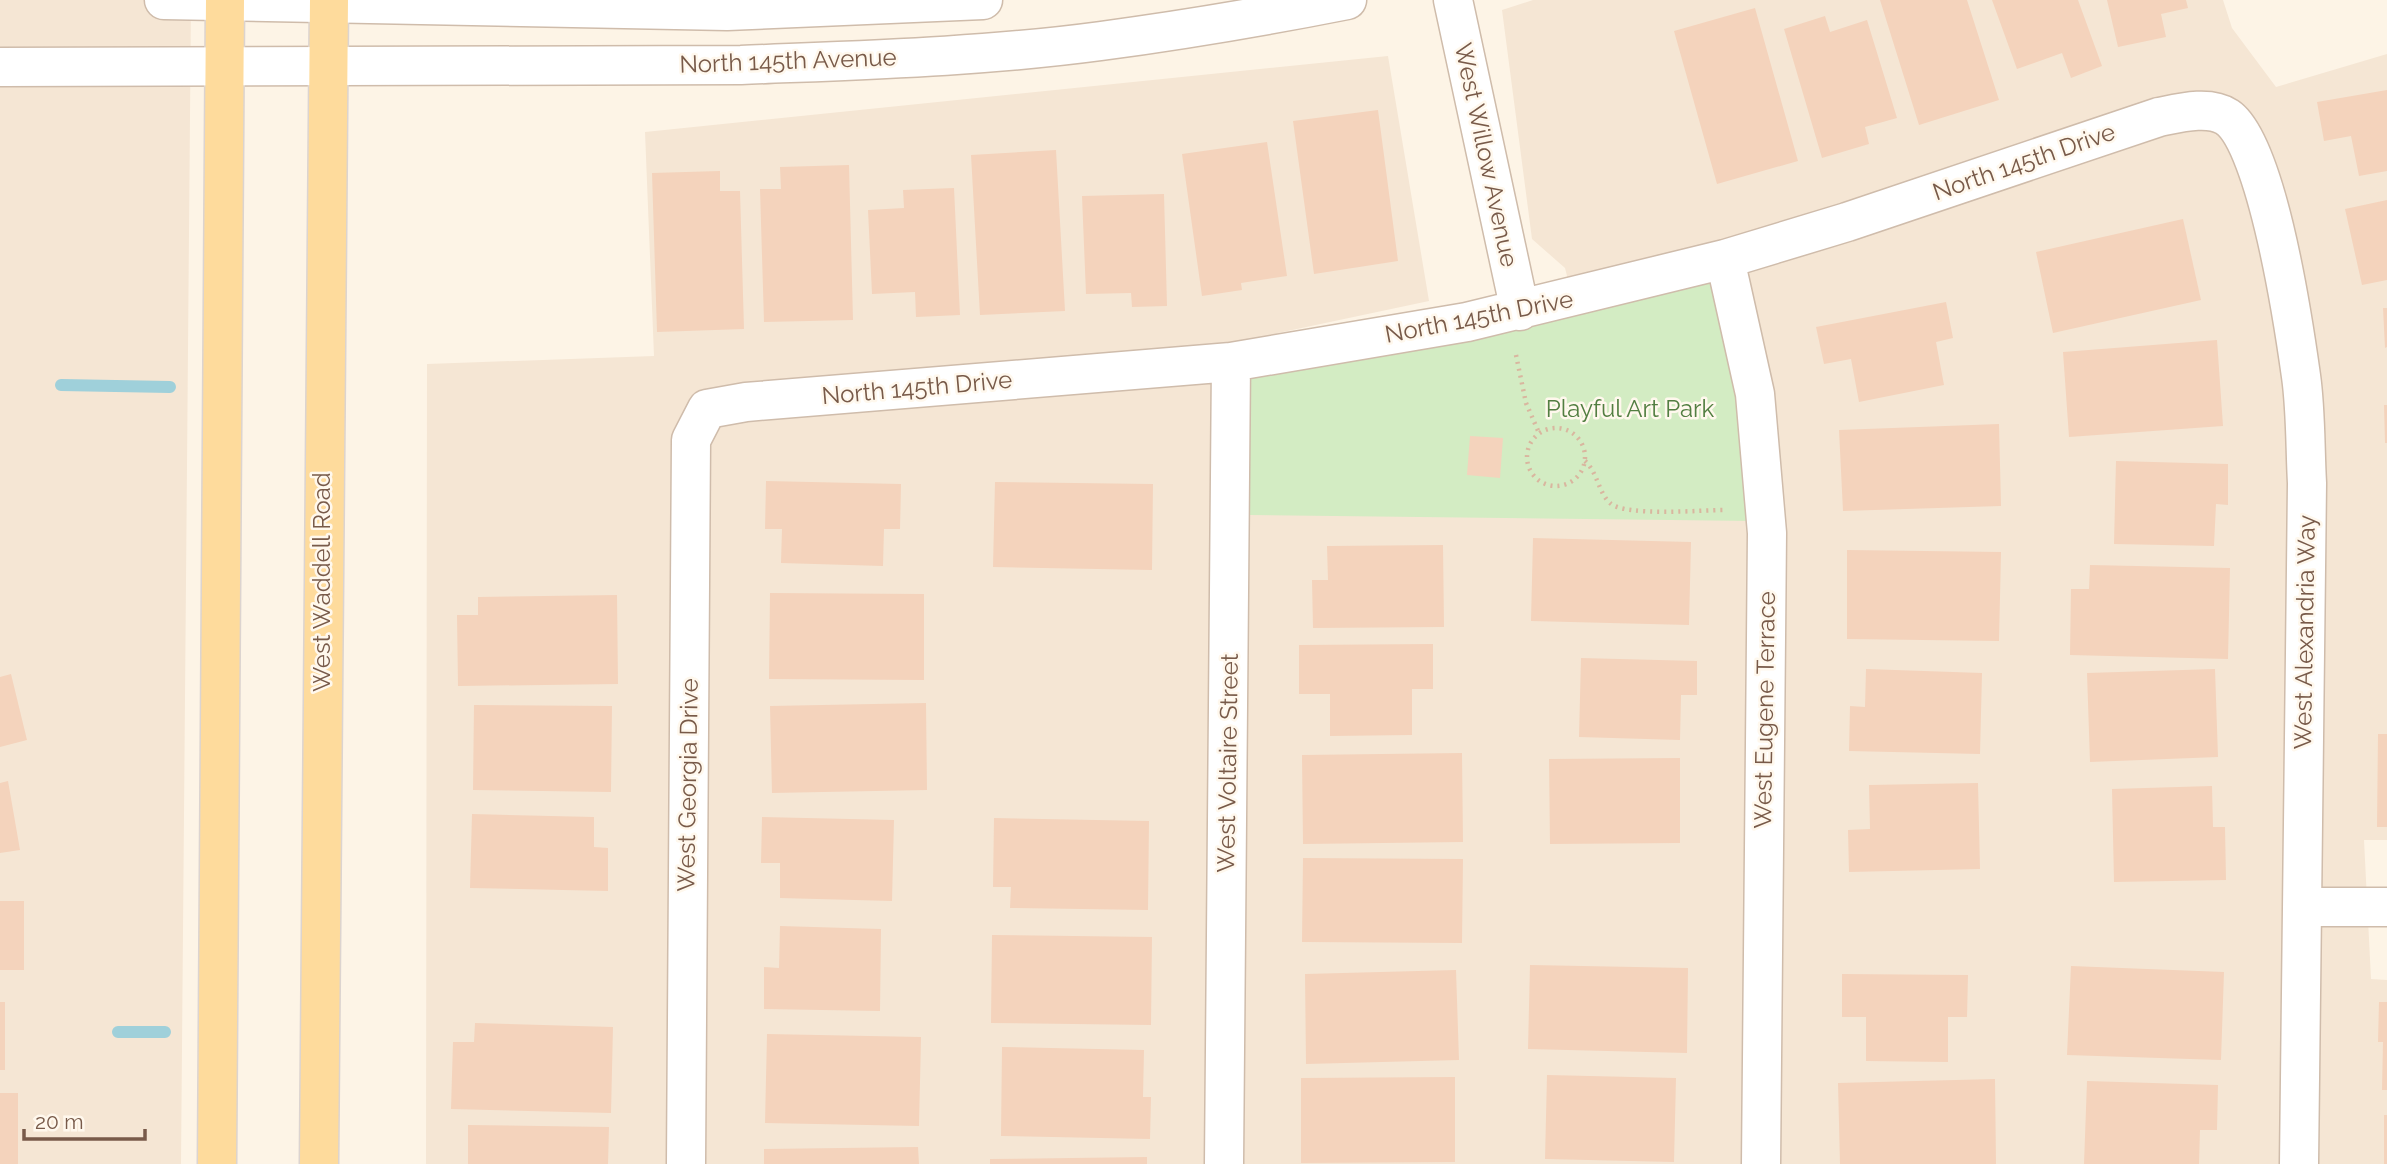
<svg xmlns="http://www.w3.org/2000/svg" width="2387" height="1164" font-family="Raleway,sans-serif">
  <style>
    .residential { fill: #f5e6d4 }
    .green { fill: #d3ecc3 }
    .lines { fill: none; stroke-linecap: round; stroke-linejoin: round }
    .stream { stroke: #9fd0da; stroke-width: 12 }
    .building { fill: #f4d3bc }
    .minor-casing { stroke: #cfbcab; stroke-width: 41 }
    .major-casing { stroke: #dcd4d0; stroke-width: 41 }
    .path { stroke: #d9b69f; stroke-width: 4.5; stroke-dasharray: 2 5; stroke-linecap: butt }
    .minor { stroke: #fff; stroke-width: 38 }
    .major { stroke: #fedb9c; stroke-width: 38 }
    .labels { text-anchor: middle; stroke-width: 5; stroke-linejoin: round; paint-order: stroke }
    .street-label { font-size: 24px; fill: #785a49; stroke: #fff8ed }
    .park-label { font-size: 24px; fill: #527e41; stroke: #fff8ed }
  </style>
  <rect width="100%" height="100%" fill="#fdf4e6"/>
  <path class="residential" d="M0 0H191L181 1164H0Z
    M1533 0H2223L2232 28 2276 87 2387 54V840H2364L2371 979 2387 980V1164H426L427 364 654 356 645 132 1388 56 1429 301 1278 333 1249 379 1579 323 1565 268 1532 239 1502 10Z"/>
  <path class="green" d="M1711 277 1743 396 1754 521 1249 515V379L1427 344Z"/>
  <g class="lines">
    <path class="stream" d="M61 385 170 387
      M118 1032H165"/>
  </g>
  <path class="building" d="M1880 0H1967L1999 100 1919 125Z
    M1992 0H2078L2102 66 2071 78 2062 53 2017 69Z
    M2107 0H2186L2188 8 2161 14 2166 37 2118 47Z
    M1755 8 1798 161 1717 184 1674 31Z
    M1825 16 1830 32 1867 20 1897 118 1865 127 1869 144 1822 158 1784 29Z
    M2387 90V171L2359 176 2351 136 2324 141 2317 102Z
    M1378 110 1398 261 1314 274 1293 121Z
    M1267 142 1287 276 1241 283 1242 290 1202 296 1182 154Z
    M1056 150 1065 311 980 315 971 155Z
    M849 165 853 320 764 322 760 189H781L780 167Z
    M720 171V191H740L744 329 657 332 652 173Z
    M954 188 960 315 916 317 915 292 872 294 868 210 904 208 903 190Z
    M1164 194 1167 306 1132 307 1131 293 1086 294 1082 196Z
    M2387 200V280L2362 285 2345 209Z
    M2183 219 2201 300 2053 333 2036 252Z
    M1946 302 1953 338 1936 342 1944 385 1859 402 1851 359 1824 364 1816 327Z
    M2383 308H2387V347L2385 348Z
    M2217 340 2223 426 2069 437 2063 352Z
    M2384 405H2387V443H2385Z
    M1999 424 2001 506 1843 511 1839 430Z
    M1470 436 1503 438 1500 478 1467 475Z
    M2116 461 2228 464V505L2216 504 2214 546 2114 544Z
    M766 481 901 484 900 529H884L883 566 781 563 782 529H765Z
    M995 482 1153 484 1152 570 993 567Z
    M1533 538 1691 542 1689 625 1531 621Z
    M1443 545 1444 627 1313 628 1312 580H1328L1327 546Z
    M1847 550 2001 552 1999 641 1847 639Z
    M2090 565 2230 568 2228 659 2070 655 2071 589H2089Z
    M770 593 924 594V680L769 679Z
    M617 595 618 684 458 686 457 615H478V597Z
    M1433 644V689H1412V735L1330 736V694H1299V645Z
    M1581 658 1697 661V695H1681L1680 740 1579 737Z
    M1866 669 1982 673 1980 754 1849 751 1850 706 1865 707Z
    M2215 669 2218 757 2090 762 2087 673Z
    M11 674 27 740 0 747V677Z
    M926 703 927 790 772 793 770 706Z
    M474 705 612 706 611 792 473 790Z
    M2378 734H2387V827H2377Z
    M1462 753 1463 842 1303 844 1302 755Z
    M1680 758V843L1550 844 1549 759Z
    M8 781 20 850 0 853V783Z
    M1978 783 1980 869 1849 872 1848 830 1870 829 1869 785Z
    M2212 786 2213 827H2225L2226 880 2114 882 2112 789Z
    M472 814 594 817V847L608 848V891L470 888Z
    M762 817 894 820 892 901 780 898V863H761Z
    M994 818 1149 821 1148 910 1010 908 1011 887H993Z
    M1303 858 1463 859 1462 943 1302 942Z
    M0 901H24V970H0Z
    M780 926 881 929 880 1011 764 1009V967L779 968Z
    M992 935 1152 937 1151 1025 991 1023Z
    M1530 965 1688 968 1687 1053 1528 1049Z
    M2071 966 2224 972 2221 1060 2067 1055Z
    M1456 970 1459 1060 1306 1064 1305 974Z
    M1842 974 1968 975 1967 1017H1948V1062L1866 1061V1017H1842Z
    M0 1002H5V1070H0Z
    M2379 1002H2387V1090H2382L2383 1042H2378Z
    M475 1023 613 1027 611 1113 451 1109 453 1042H474Z
    M767 1034 921 1037 919 1126 765 1123Z
    M1002 1047 1144 1050 1143 1097H1151L1150 1139 1001 1136Z
    M1547 1075 1676 1078 1674 1162 1545 1159Z
    M1455 1077V1162L1301 1163V1078Z
    M1995 1079 1996 1164H1840L1838 1083Z
    M2087 1081 2218 1085 2217 1130H2200L2199 1164H2084Z
    M0 1093H18V1164H0Z
    M2384 1115H2387V1164H2384Z
    M468 1125 609 1127 608 1164H468Z
    M918 1147 919 1164H764V1149Z
    M1147 1157V1164H990V1159Z"/>
  <g class="lines">
    <defs>
      <path id="minor" d="M164 0 727 11 983 0
        M1453 0 1520 311
        M0 67 741 65C861 60 982 57 1101 41 1183 30 1266 16 1347 0
        M1725 259 1755 394 1767 533 1761 1164
        M2302 907H2387
        M686 1164 691 440 707 409 746 402 1231 362 1467 322 1725 259 1847 222 2159 117C2179 113 2209 105 2227 117 2267 143 2294 326 2301 376 2306 411 2305 448 2307 483L2299 1164
        M1224 1164 1231 362"/>
      <path id="major" d="M217 1164 225 0
        M319 1164 329 0"/>
    </defs>
    <use href="#minor" class="minor-casing"/>
    <use href="#major" class="major-casing"/>
    <path class="path" d="M1516 355 1526 403 1539 433
      M1527 457a29 29 0 1 1 58 0a29 29 0 1 1-58 0Z
      M1585 461C1598 473 1598 492 1610 503 1625 517 1702 510 1724 510"/>
    <use href="#minor" class="minor"/>
    <use href="#major" class="major"/>
  </g>
  <g class="labels">
    <g class="street-label">
      <text transform="translate(788 61) rotate(-2)" y="8">North 145th Avenue</text>
      <text transform="translate(1486 155) rotate(78)" y="8">West Willow Avenue</text>
      <text transform="translate(2024 162) rotate(-19)" y="8">North 145th Drive</text>
      <text transform="translate(1479 317) rotate(-11)" y="8">North 145th Drive</text>
      <text transform="translate(917 388) rotate(-5)" y="8">North 145th Drive</text>
      <text transform="translate(322 582) rotate(-90)" y="8">West Waddell Road</text>
      <text transform="translate(2305 632) rotate(-89)" y="8">West Alexandria Way</text>
      <text transform="translate(1765 710) rotate(-89)" y="8">West Eugene Terrace</text>
      <text transform="translate(1228 763) rotate(-89)" y="8">West Voltaire Street</text>
      <text transform="translate(688 785) rotate(-89)" y="8">West Georgia Drive</text>
    </g>
    <g class="park-label">
      <text x="1630" y="417">Playful Art Park</text>
    </g>
  </g>
  <path d="M24 1129v10h121v-10" fill="none" stroke="#785a49" stroke-width="3.5"/>
  <text x="35" y="1129" font-size="21" fill="#785a49" stroke="#fff8ed" stroke-width="5" paint-order="stroke">20 m</text>
</svg>
